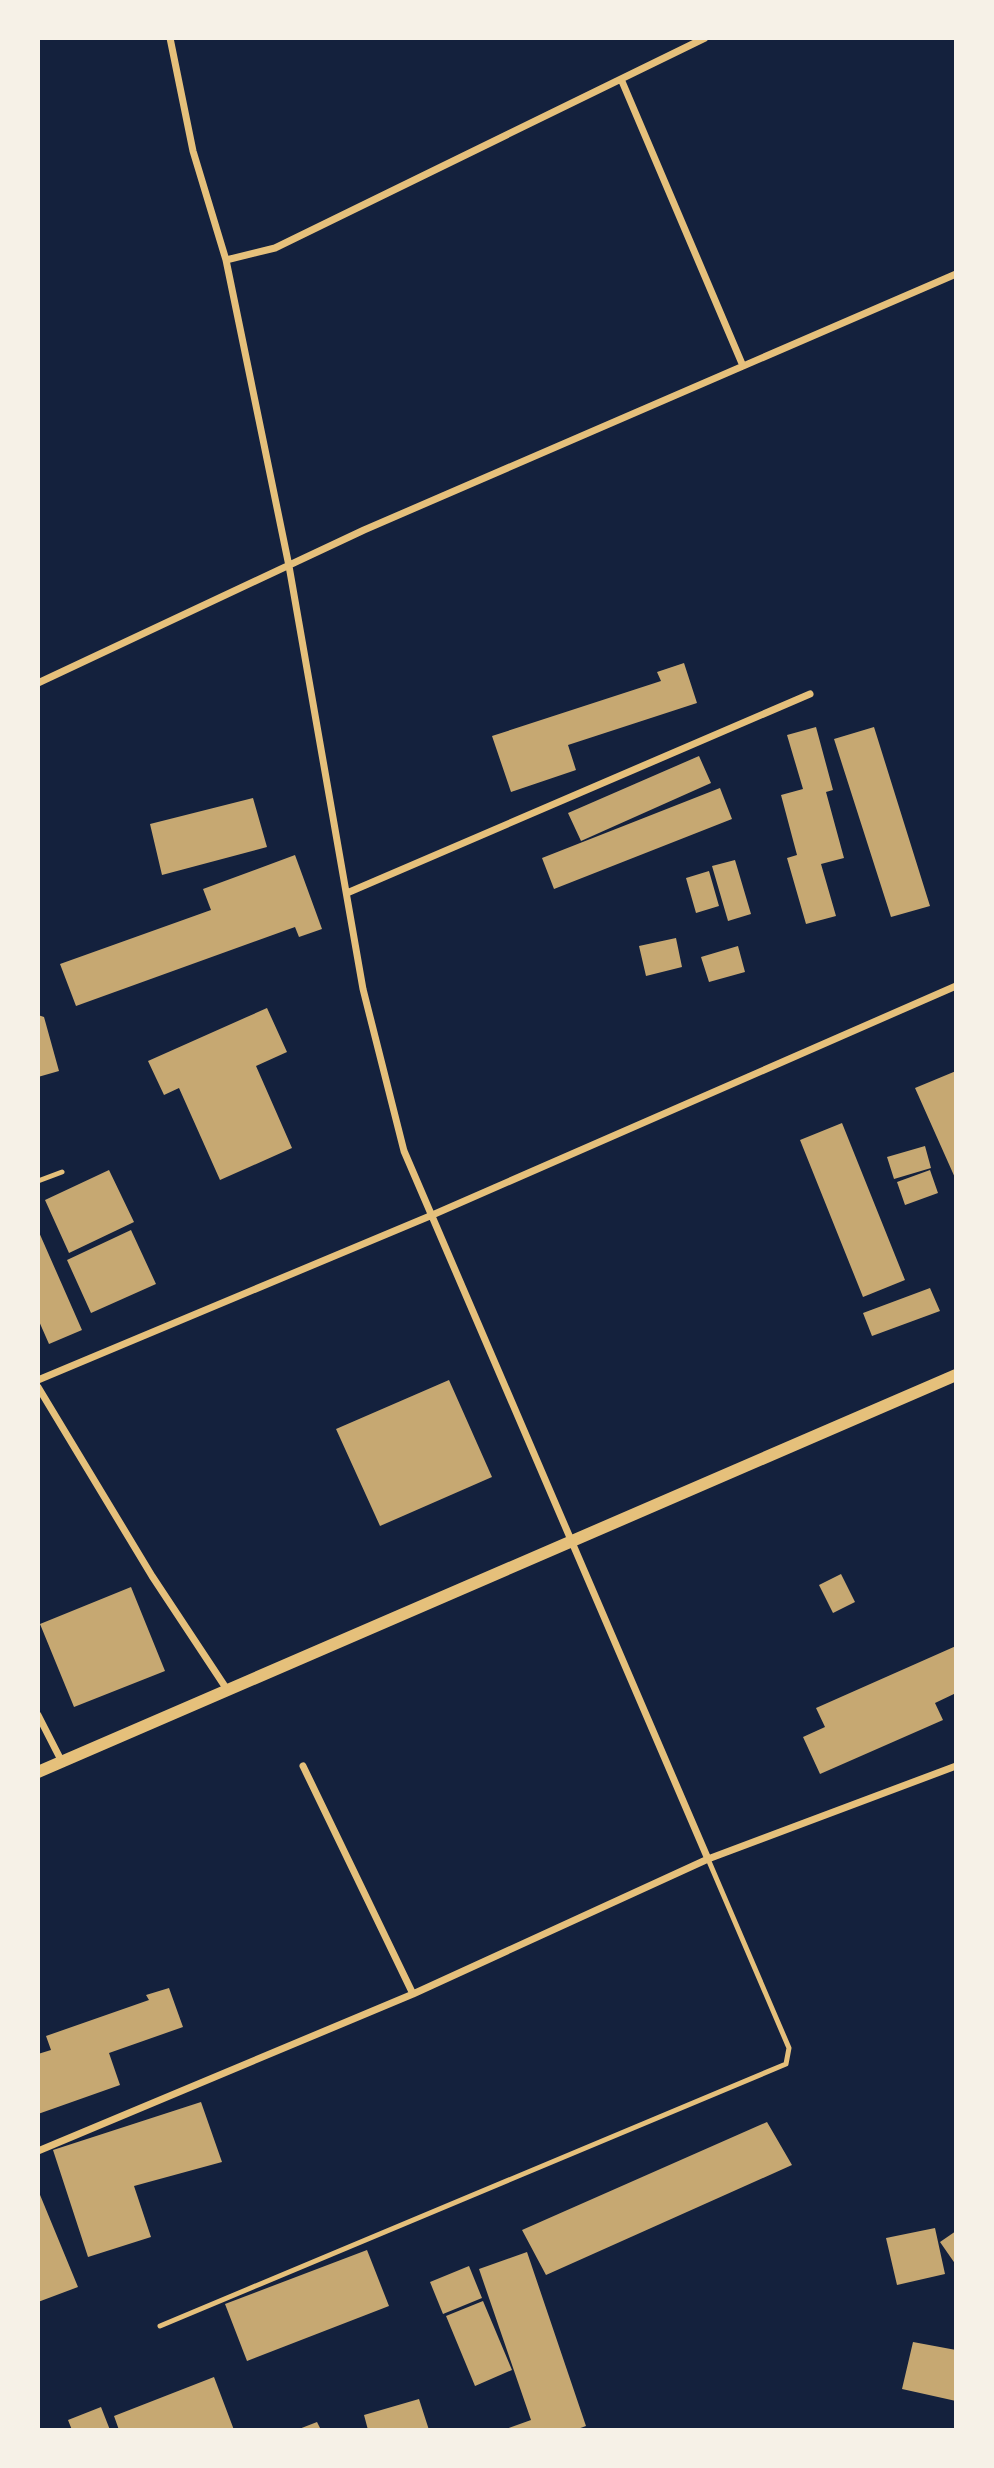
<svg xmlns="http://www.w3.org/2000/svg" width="994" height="2468" font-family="'Libre Baskerville',serif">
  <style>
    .building { fill: #c6a872 }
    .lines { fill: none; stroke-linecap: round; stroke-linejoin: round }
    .service { stroke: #e5c07b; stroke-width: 5 }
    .minor { stroke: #e5c07b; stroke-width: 7 }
    .tertiary { stroke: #e5c07b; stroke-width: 12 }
  </style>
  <rect width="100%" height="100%" fill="#14213d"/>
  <path class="building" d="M684 663 697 703 568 745 576 770 511 792 492 736 661 681 657 672Z
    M816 727 833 790 826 792 844 858 821 864 836 916 806 924 787 858 797 855 781 795 803 789 787 735Z
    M874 727 930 906 891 917 834 739Z
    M699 756 711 783 581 841 568 813Z
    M720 788 732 819 554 889 542 858Z
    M253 798 267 847 162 875 150 824Z
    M295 855 322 929 299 937 295 927 76 1006 60 964 211 910 203 889Z
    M735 860 751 914 728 921 712 866Z
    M709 871 719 906 696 913 686 878Z
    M676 938 682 967 646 976 639 946Z
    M738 946 745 972 709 982 701 957Z
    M267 1008 287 1052 256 1066 292 1148 220 1180 179 1088 164 1095 148 1061Z
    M38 1015 44 1017 59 1071 38 1077Z
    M956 1071V1180L915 1088Z
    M842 1123 905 1280 863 1297 800 1140Z
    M925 1146 931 1168 894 1179 887 1157Z
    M109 1170 134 1222 69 1253 45 1200Z
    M930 1170 938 1193 905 1205 897 1182Z
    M38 1230 82 1330 49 1344 38 1319Z
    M131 1230 156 1284 91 1313 67 1260Z
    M930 1288 940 1311 872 1336 863 1313Z
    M449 1380 492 1477 380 1526 336 1429Z
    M841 1574 855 1602 833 1613 819 1585Z
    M131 1587 165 1671 74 1707 40 1624Z
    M956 1646V1693L935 1703 943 1720 820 1774 803 1737 825 1727 816 1708Z
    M169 1988 183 2027 109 2053 120 2085 38 2114V2054L51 2050 46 2036 149 2000 146 1995Z
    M201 2102 222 2162 134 2186 151 2237 88 2257 53 2150Z
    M767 2122 792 2165 546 2275 522 2230Z
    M38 2190 78 2287 38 2302Z
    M935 2228 945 2274 897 2285 886 2238Z
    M956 2231V2265L940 2242Z
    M367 2250 389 2306 247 2361 225 2304Z
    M527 2252 586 2426 575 2430H503L531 2420 479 2269Z
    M469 2266 482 2298 443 2314 430 2282Z
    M483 2301 512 2370 475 2386 446 2316Z
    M913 2342 956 2350V2401L902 2389Z
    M214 2377 234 2430H119L114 2416Z
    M419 2399 429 2430H368L364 2415Z
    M101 2407 110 2430H72L68 2420Z
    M317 2422 321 2430H299V2429Z"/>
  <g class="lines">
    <path class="service" d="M38 1181 62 1172
      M160 2326 786 2064 789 2048 708 1859"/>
    <path class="minor" d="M170 38 193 151 226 260 289 566 363 989 404 1151 708 1859
      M621 79 743 366
      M226 260 275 248 705 38
      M38 683 364 530 956 274
      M347 893 810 694
      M38 1380 430 1216 956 986
      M38 1387 152 1576 228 1691
      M38 1715 62 1762
      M303 1766 413 1994
      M38 2151 413 1994 708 1859 956 1766"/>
    <path class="tertiary" d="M38 1772 956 1375"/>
  </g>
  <rect width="994" height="2468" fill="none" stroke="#f6f1e7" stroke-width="80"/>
</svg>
